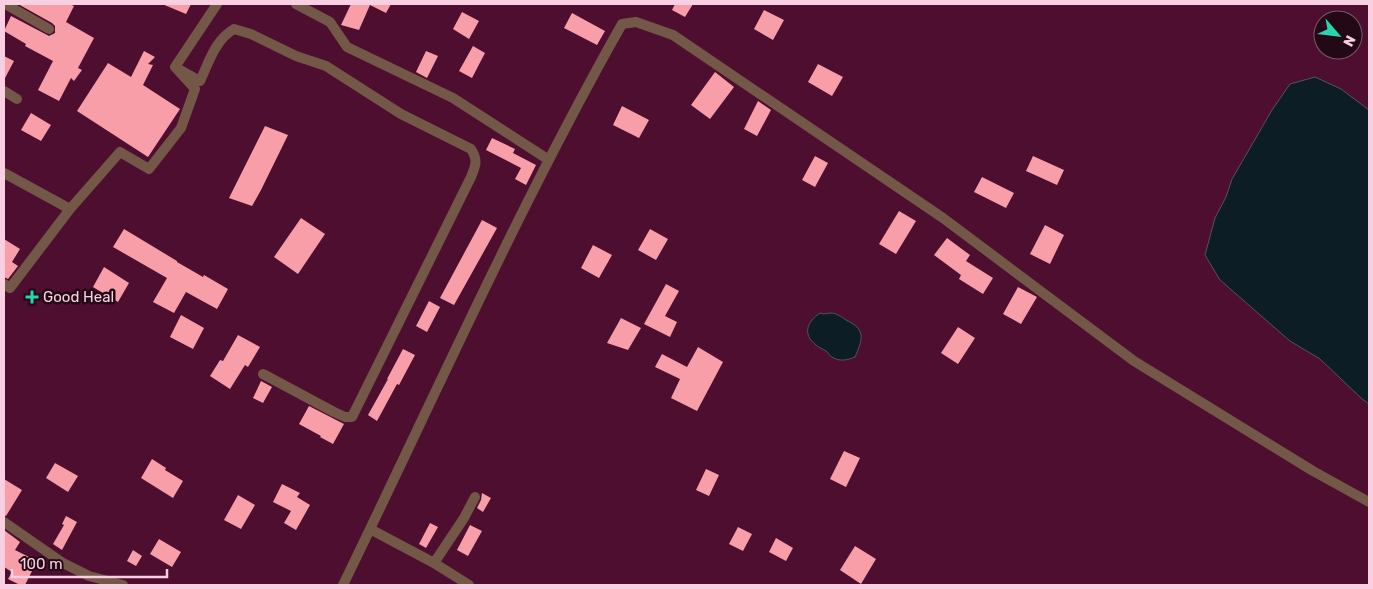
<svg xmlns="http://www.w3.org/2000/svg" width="1373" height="589" font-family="Rubik,sans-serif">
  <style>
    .water { fill: #0d1d25; stroke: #54535d }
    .building { fill: #f79ea9 }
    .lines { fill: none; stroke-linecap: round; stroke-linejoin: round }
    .minor { stroke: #735747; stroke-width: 10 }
    .poi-dot { fill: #29d5ac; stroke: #230816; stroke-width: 2 }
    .labels { text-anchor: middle; stroke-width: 5; stroke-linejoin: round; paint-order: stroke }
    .poi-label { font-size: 15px; fill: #f8d0e1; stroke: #230816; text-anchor: start }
  </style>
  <rect width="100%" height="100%" fill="#4d0e30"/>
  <path class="water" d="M1315 77 1341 89 1369 110V404L1361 398 1320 359 1290 341 1220 280 1205 255 1215 218 1226 197 1232 179 1272 110 1290 84Z
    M820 313C825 315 826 313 831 313 836 313 842 317 846 320 866 329 863 339 855 357 848 360 839 362 832 357 826 353 832 356 826 351 823 349 819 348 816 345 802 334 807 322 820 313Z"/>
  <path class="building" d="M18 4H69L74 6 66 22 94 38 78 68 82 70 74 81 71 78 59 101 38 90 53 61 25 46 26 44 4 31 11 16 49 36 55 33V26L52 23Z
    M162 4H191L186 14Z
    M351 4H391L386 13 370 5 359 30 341 25Z
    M675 4H693L685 17 672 10Z
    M764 10 784 20 773 40 754 29Z
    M462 12 479 21 469 39 453 29Z
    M572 13 605 31 597 45 564 28Z
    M473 46 485 53 472 78 459 71Z
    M144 51 155 57 148 64 153 65 143 85 180 109 148 157 77 111 108 63 131 77Z
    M426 51 438 56 427 78 416 72Z
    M4 56 14 61 4 80Z
    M818 64 843 77 832 96 808 82Z
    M715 72 734 87 710 119 691 105Z
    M758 101 771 110 757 136 744 129Z
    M622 106 649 120 639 138 613 125Z
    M31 113 51 125 41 141 21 130Z
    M265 126 288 135 261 190 252 206 229 198Z
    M492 138 515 149 513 153 536 165 526 185 515 179 521 168 486 150Z
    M815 156 828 163 815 187 802 180Z
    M1033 156 1064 170 1057 185 1026 171Z
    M982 177 1014 193 1006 208 974 192Z
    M899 211 916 221 896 254 879 244Z
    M301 218 325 234 298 274 274 257Z
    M482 220 497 228 454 305 440 298Z
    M1045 225 1064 235 1050 264 1030 254Z
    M124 229 177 261V262L203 277 204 275 228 289 217 309 186 292 174 313 153 302 167 278 113 247Z
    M650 229 668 239 656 260 638 250Z
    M947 238 970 255 966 261 993 278 983 294 959 279 961 275 934 255Z
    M4 239 20 249 12 262 18 266 8 279 4 277Z
    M593 245 612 255 599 278 581 268Z
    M104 267 129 283 118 302 93 287Z
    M666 284 679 291 665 316 677 322 670 337 644 324Z
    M1018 287 1037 297 1021 324 1003 314Z
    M429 301 440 307 427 332 416 326Z
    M181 315 204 328 193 349 170 337Z
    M621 318 641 328 628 350 607 343Z
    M958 327 975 338 958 364 941 353Z
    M238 335 260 347 248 367 245 365 230 389 210 376 220 360 223 361Z
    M698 347 723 362 697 411 671 398 680 379 655 367 662 354 687 367Z
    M403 349 415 355 399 385 397 384 377 421 368 415 388 379H387Z
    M261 381 272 387 263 403 253 398Z
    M309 406 344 424 333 444 320 437 321 436 299 424Z
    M844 451 860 458 846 487 830 479Z
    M152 459 166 468 165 470 183 481 173 498 141 478Z
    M55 463 78 476 68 492 46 478Z
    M706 469 719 475 709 496 696 490Z
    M4 479 22 490 6 516 4 515Z
    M282 484 300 493 297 497 310 505 296 530 284 523 291 511 273 502Z
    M482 493 491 498 483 512 477 508 481 500Z
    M238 495 255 505 241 529 224 520Z
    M66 516 77 522 62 550 53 544 64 525 62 524Z
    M430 523 438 527 426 548 419 544Z
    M470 525 482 531 468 556 457 550Z
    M738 527 752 534 743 551 729 544Z
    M4 530 20 542 15 550 37 561 25 585H20L8 579 12 572 4 567Z
    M776 538 793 548 786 561 769 552Z
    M159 539 181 552 172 567 150 554Z
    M855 546 876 559 861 584 840 570Z
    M133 550 142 556 136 566 127 561Z"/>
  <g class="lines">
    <path class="minor" d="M5 4 49 29
      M296 4 330 22 347 47 453 98 549 160
      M175 67 200 81C209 62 215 40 234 29L251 34 296 56 326 66 401 114 471 149C478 160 476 165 471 177L352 417H345L334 412 263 374
      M4 91 17 99
      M4 173 70 209
      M4 284 10 288 70 209 120 152 149 169 181 128 195 89 175 67 217 4
      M4 522 63 563 89 576 123 585
      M370 529 434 563 469 585
      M434 563 464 518 475 497
      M343 585C434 398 519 206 622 24L636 22 673 35 943 218 1134 361 1313 471 1369 502"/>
  </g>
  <path class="poi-dot" d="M29.5 289.5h5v5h5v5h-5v5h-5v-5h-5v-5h5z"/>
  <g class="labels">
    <g class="poi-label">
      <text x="43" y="302">Good Heal</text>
    </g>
  </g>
  <rect width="1373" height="589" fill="none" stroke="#f8d0e1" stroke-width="10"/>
  <g transform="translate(1338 35) rotate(118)"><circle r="24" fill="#230816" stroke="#785867"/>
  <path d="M0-4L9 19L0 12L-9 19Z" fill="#29d5ac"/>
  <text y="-8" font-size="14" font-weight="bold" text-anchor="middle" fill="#f8d0e1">N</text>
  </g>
  <path d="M12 569v8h155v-8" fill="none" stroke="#f8d0e1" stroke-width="2.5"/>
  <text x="20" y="569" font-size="15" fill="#f8d0e1" stroke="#230816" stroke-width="4" paint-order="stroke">100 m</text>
</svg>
